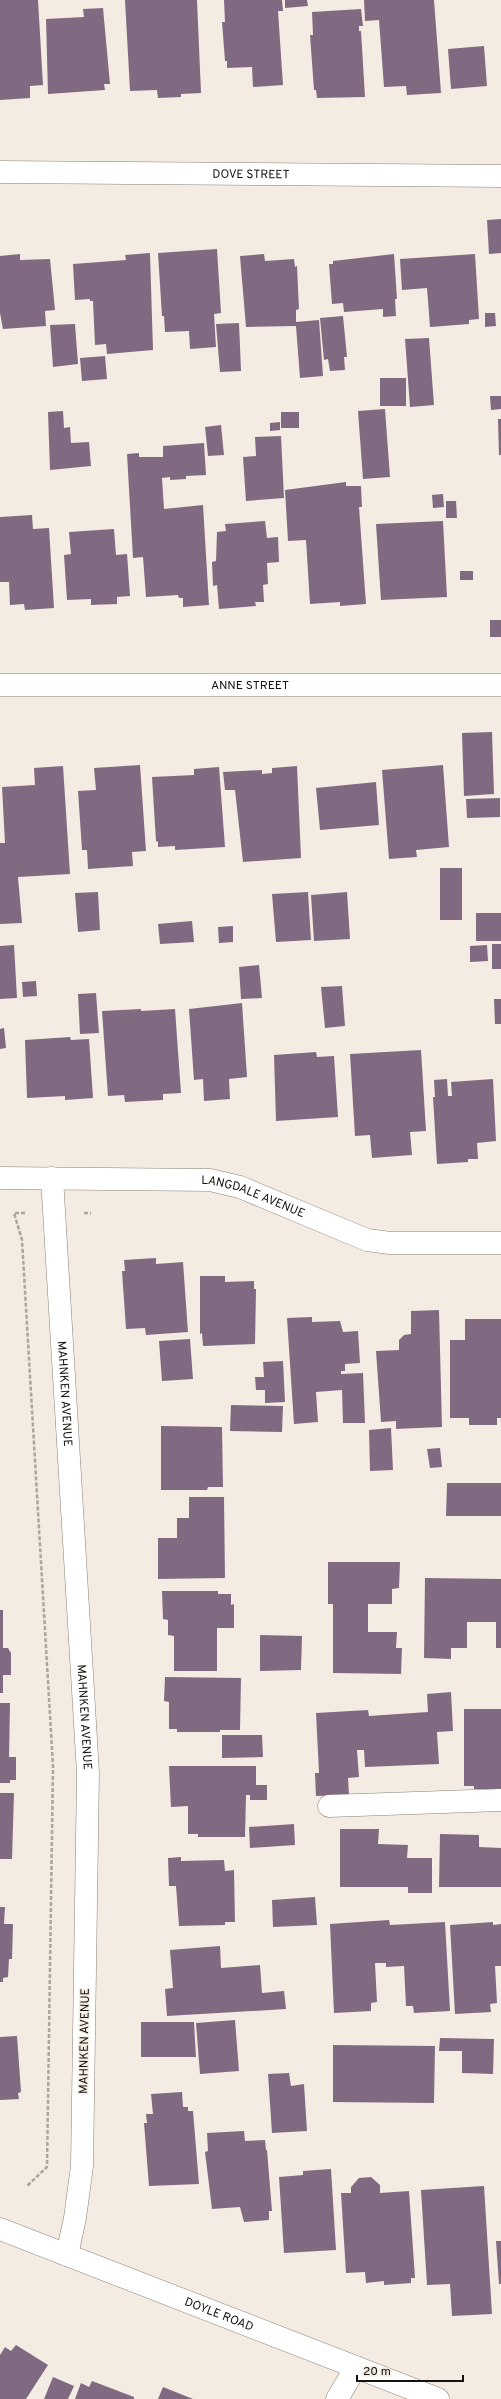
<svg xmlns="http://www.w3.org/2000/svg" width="501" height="2399" font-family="Overpass,sans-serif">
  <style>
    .building { fill: #806a82 }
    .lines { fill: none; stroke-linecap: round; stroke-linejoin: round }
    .minor-casing { stroke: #8a817a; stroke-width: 23 }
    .path { stroke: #aca59e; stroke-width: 2.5; stroke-dasharray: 4 2; stroke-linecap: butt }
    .minor { stroke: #fff; stroke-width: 22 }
    .labels { text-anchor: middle; stroke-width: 3; stroke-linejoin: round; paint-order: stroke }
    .street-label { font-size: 12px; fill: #14110e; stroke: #f4ebe2 }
  </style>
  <rect width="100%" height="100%" fill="#f4ebe2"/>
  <path class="building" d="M0 0H38L43 85 30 86V98L0 100Z
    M125 0H197L201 93 181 94V97L158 98 157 90 130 91Z
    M224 0H282L283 11H278L283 85 253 87 252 67 227 68V61H225L222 22H225Z
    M285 0H307L308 6 285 8Z
    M364 0H434L441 93 407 95 406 86 384 87 379 20 365 21Z
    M103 8 110 84H104L105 90 48 94 46 19 84 17 83 9Z
    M361 9 363 26H359V31H361L365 97 317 98 316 90H314L310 35H313L312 12Z
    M484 46 487 86 451 89 448 49Z
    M501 219V253L489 254 487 220Z
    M217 249 221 313 214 314 216 347 190 349 189 331 165 332 164 316H162L158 253Z
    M150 253 153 350 107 354 106 344 95 345 93 301H90V299L75 300 73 264 126 260 125 255Z
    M20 254V260L50 259 55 310 45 311 46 326 3 329 0 313V256Z
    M264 254 265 261 294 259 295 267 297 266 299 309 296 310V322L319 320 323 376 300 378 296 326 246 327 240 256Z
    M394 254 397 299H395L396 316 383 317V309L344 312 343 303 332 304 329 264H333V261Z
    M475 254 479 319 469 320V324L430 327 427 288 402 290 400 259Z
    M485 313H495L496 326 485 327Z
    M343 316 347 357H344L345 370 330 371 328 359 324 360 320 318Z
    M239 323 241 371 220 372 216 324Z
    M75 324 78 364 53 367 50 325Z
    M429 338 434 405 410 407 405 339Z
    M105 356 107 379 82 381 80 358Z
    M380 378H406V406H380Z
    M490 396H501V409L491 410Z
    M385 409 390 477 363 479 358 411Z
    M63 411 64 428 70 427 71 443 89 442 91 466 50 470 48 412Z
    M281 412H299V428H281Z
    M498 419H501V455H499Z
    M280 422V430L270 431V423Z
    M221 425 224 455 208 456 205 427Z
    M281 436 284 498 246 501 243 457 256 456 255 437Z
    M204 443 206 475 186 476V479L170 480V477L162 478 164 509 203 505 209 605 183 607V598H179L178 595 146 597 143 557 133 558 127 454 139 453V457H163V446Z
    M346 482V486H361L362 507H359L366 604 340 606V602L310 604 306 540 288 541 285 490Z
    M443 494 444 507 433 508 432 495Z
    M446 501H456L457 518H446Z
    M32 515 33 529 49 528 54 608 25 610 24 604 10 605 9 582H0V517Z
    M265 521 267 538 278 537 279 562 267 563 268 584 263 585 264 602H255L256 606 219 609 217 585 213 586 212 562 216 561 217 532 226 531 225 524Z
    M443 521 447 597 381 600 376 524Z
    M114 529 116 555 127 554 130 596 117 597V604L91 605V599L67 600 64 555 71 554 69 532Z
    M460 571H473V580H460Z
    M490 620H501V637H490Z
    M492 732 494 794 464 796 462 733Z
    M140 765 146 851 132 852 133 866 88 869 87 850H82L78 791 96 790 94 768Z
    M443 765 449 847 416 850 417 857 389 859 382 770Z
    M63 766 70 874 18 877 22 923 0 924V843H5L2 787 35 785 34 768Z
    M297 766 301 858 243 862 235 790H225L223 772 262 770V774L272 773V768Z
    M219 767 225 847 175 850V846L158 847V842L156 841 152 777 194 775V769Z
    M376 782 379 825 320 830 316 788Z
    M500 798V817L467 818 466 799Z
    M440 868H462V920H440Z
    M98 892 100 930 78 932 75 893Z
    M308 892 311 940 276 942 272 894Z
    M347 892 350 939 314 941 311 895Z
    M476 913H501V941H476Z
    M192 921 194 942 160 944 158 924Z
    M233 926V942L219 943 218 927Z
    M492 944H501V969H492Z
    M14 945 17 998 0 999V946Z
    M487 945 488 961 470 962V946Z
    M259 965 262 998 241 999 239 967Z
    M36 981 37 996 23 997 22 982Z
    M342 986 345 1026 325 1028 321 987Z
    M96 993 99 1033 80 1034 78 994Z
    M494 999H501V1024H495Z
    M242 1003 247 1077 229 1079 230 1099 204 1101 203 1079 194 1080 189 1009Z
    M141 1009V1011L175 1009 181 1093 163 1094V1100L125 1102 124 1095 108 1096 102 1011Z
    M4 1028 6 1048 0 1049V1029Z
    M70 1037 71 1040 89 1039 93 1098 65 1100V1096L27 1098 25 1040Z
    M421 1050 426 1131 410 1132 412 1155 372 1158 370 1135 355 1136 350 1054Z
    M316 1052 317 1057 334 1056 338 1117 276 1121 274 1055Z
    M447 1079 448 1096H452L451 1082 493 1079 496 1141 477 1143 478 1159H468V1162L437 1164 433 1097H435L434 1080Z
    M156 1258V1264L183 1262 188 1332 146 1335 145 1328 126 1329 122 1271H125L124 1260Z
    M200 1276H225V1282L254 1281V1289H256L255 1344 203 1346 202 1333 200 1334Z
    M439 1310 442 1427 396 1429V1421L381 1422 376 1351 399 1350V1340L404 1335 411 1334V1311Z
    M312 1317V1322L340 1321 343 1332 358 1331 360 1363 345 1364V1371H341V1374L363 1373 365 1423H343L342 1390 316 1392 318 1422 294 1424 287 1318Z
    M465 1319H501V1418H497V1425H469V1418H450V1340H465Z
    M190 1339 193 1379 162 1381 159 1341Z
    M283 1361 285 1402 265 1403V1390H256L255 1377H264L263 1362Z
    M231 1405 283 1406 282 1432 230 1431Z
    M161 1426 222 1427 223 1487H208L207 1490H161Z
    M391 1428 393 1470 370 1471 369 1430Z
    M440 1448 442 1467 430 1468 427 1449Z
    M447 1483H501V1516H446Z
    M189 1497H224L225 1578 158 1579V1538H177V1518H189Z
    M328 1562H400L399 1588 392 1589V1604H368V1632H397L396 1648H402L401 1674 333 1673V1604H328Z
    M425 1578 501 1579V1648H496V1622H467V1648H451V1659L424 1658Z
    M162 1591H218V1594H231V1605L234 1604V1628H217V1671H174V1636L168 1635V1620L163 1619Z
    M0 1610H3V1648H8L11 1653V1675H3V1693H0Z
    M260 1635 302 1636 301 1670 260 1671Z
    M165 1677 241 1678 240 1730H220V1732H177V1729H169V1702L164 1701Z
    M451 1692 453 1731 437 1732 439 1764 365 1767 364 1750H357L359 1777 348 1778 349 1795 316 1796 315 1773H319L316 1713 368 1710 369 1716 428 1712 427 1694Z
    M0 1703H10L9 1757H16V1780H10V1783H0Z
    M464 1709H501V1789H474V1786H464Z
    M222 1735H262L263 1757 222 1758Z
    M169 1766H256V1785H267V1800H250V1795H246L245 1837H198V1834H188V1806L171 1807Z
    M0 1793H14L12 1859H0Z
    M294 1824 295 1845 250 1848 249 1827Z
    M340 1829H379L378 1844 408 1845 407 1858H432V1893H408V1887H340Z
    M440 1834 479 1835V1847L501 1848V1887H439Z
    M181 1857V1861L224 1860 225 1871 234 1870 235 1922H225V1925L179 1926 176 1886H169L168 1858Z
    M315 1897 317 1925 273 1927 272 1900Z
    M0 1907H5L4 1924H13L12 1959H9L8 1977 3 1978V1982H0Z
    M389 1920 390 1925 445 1922 450 2011 414 2013 413 2006H406L404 1966 386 1967V1963H375L377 2002 371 2003V2011L334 2013 330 1924Z
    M493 1922V1925L501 1924V1966H495L497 2003 490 2004 491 2012 455 2014 450 1925Z
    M220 1946 221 1968 260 1965 262 1993 284 1991 286 2009 167 2016 165 1989 173 1988 170 1950Z
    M235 2020 239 2071 200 2074 196 2023Z
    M141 2022H194L196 2057H141Z
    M17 2036 21 2092 18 2093 19 2099 0 2100V2037Z
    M440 2038 494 2039 493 2074 462 2073V2051H439Z
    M333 2045 435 2046 434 2103 333 2102Z
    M289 2073 291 2086 304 2084 307 2131 272 2133 268 2074Z
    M182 2092 183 2107H188V2111H193L199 2184 149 2186 144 2123H147L146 2114H153L151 2094Z
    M244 2131 245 2141 265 2140 266 2150H267L272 2211H269V2220L244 2222 240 2207 212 2209 205 2152 208 2151 207 2133Z
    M331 2169 336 2250 284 2253 279 2177 303 2175V2171Z
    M371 2177 380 2185V2193L409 2191 415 2278H411V2283L384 2285V2281L366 2283 365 2272 346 2273 341 2193H351V2187L359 2178Z
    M484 2186 492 2314 452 2316 450 2284 427 2285 421 2190Z
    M496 2241H501V2284H499Z
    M16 2345 48 2365 26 2399H0V2355L5 2347 11 2351Z
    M53 2377 74 2386 68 2399H44Z
    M92 2381 134 2397V2399H75L81 2383 89 2387Z
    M163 2387 193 2399H158Z"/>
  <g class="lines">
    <defs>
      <g id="minor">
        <path id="s1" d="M0 172 501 176"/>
        <path id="s2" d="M0 685H501"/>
        <path id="s3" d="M0 1178 210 1180 240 1187 367 1240 390 1243H501"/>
        <path id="s4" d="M52 1178 88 1773 82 2166 75 2218 67 2255"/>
        <path d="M329 1806 501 1800"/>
        <path id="s5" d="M0 2229 438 2399"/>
        <path d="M337 2399 356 2367"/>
      </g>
    </defs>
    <use href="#minor" class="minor-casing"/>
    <path class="path" d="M25 1213H14L22 1240 53 1766 47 2167 27 2186
      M84 1213H91"/>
    <use href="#minor" class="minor"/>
  </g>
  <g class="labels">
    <g class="street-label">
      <text dy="4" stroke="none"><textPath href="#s1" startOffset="251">DOVE STREET</textPath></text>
      <text dy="4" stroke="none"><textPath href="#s2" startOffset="250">ANNE STREET</textPath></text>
      <text dy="4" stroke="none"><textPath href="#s3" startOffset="256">LANGDALE AVENUE</textPath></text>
      <text dy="4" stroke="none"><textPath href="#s4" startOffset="216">MAHNKEN AVENUE</textPath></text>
      <text dy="4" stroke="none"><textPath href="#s4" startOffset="540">MAHNKEN AVENUE</textPath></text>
      <text transform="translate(84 2041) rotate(-89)" y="4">MAHNKEN AVENUE</text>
      <text dy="4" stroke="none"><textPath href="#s5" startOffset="235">DOYLE ROAD</textPath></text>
    </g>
  </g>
  <path d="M357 2375v6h106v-6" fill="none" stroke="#14110e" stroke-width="2"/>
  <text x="363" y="2375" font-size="12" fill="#14110e" stroke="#f4ebe2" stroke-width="3" paint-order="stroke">20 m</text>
</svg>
